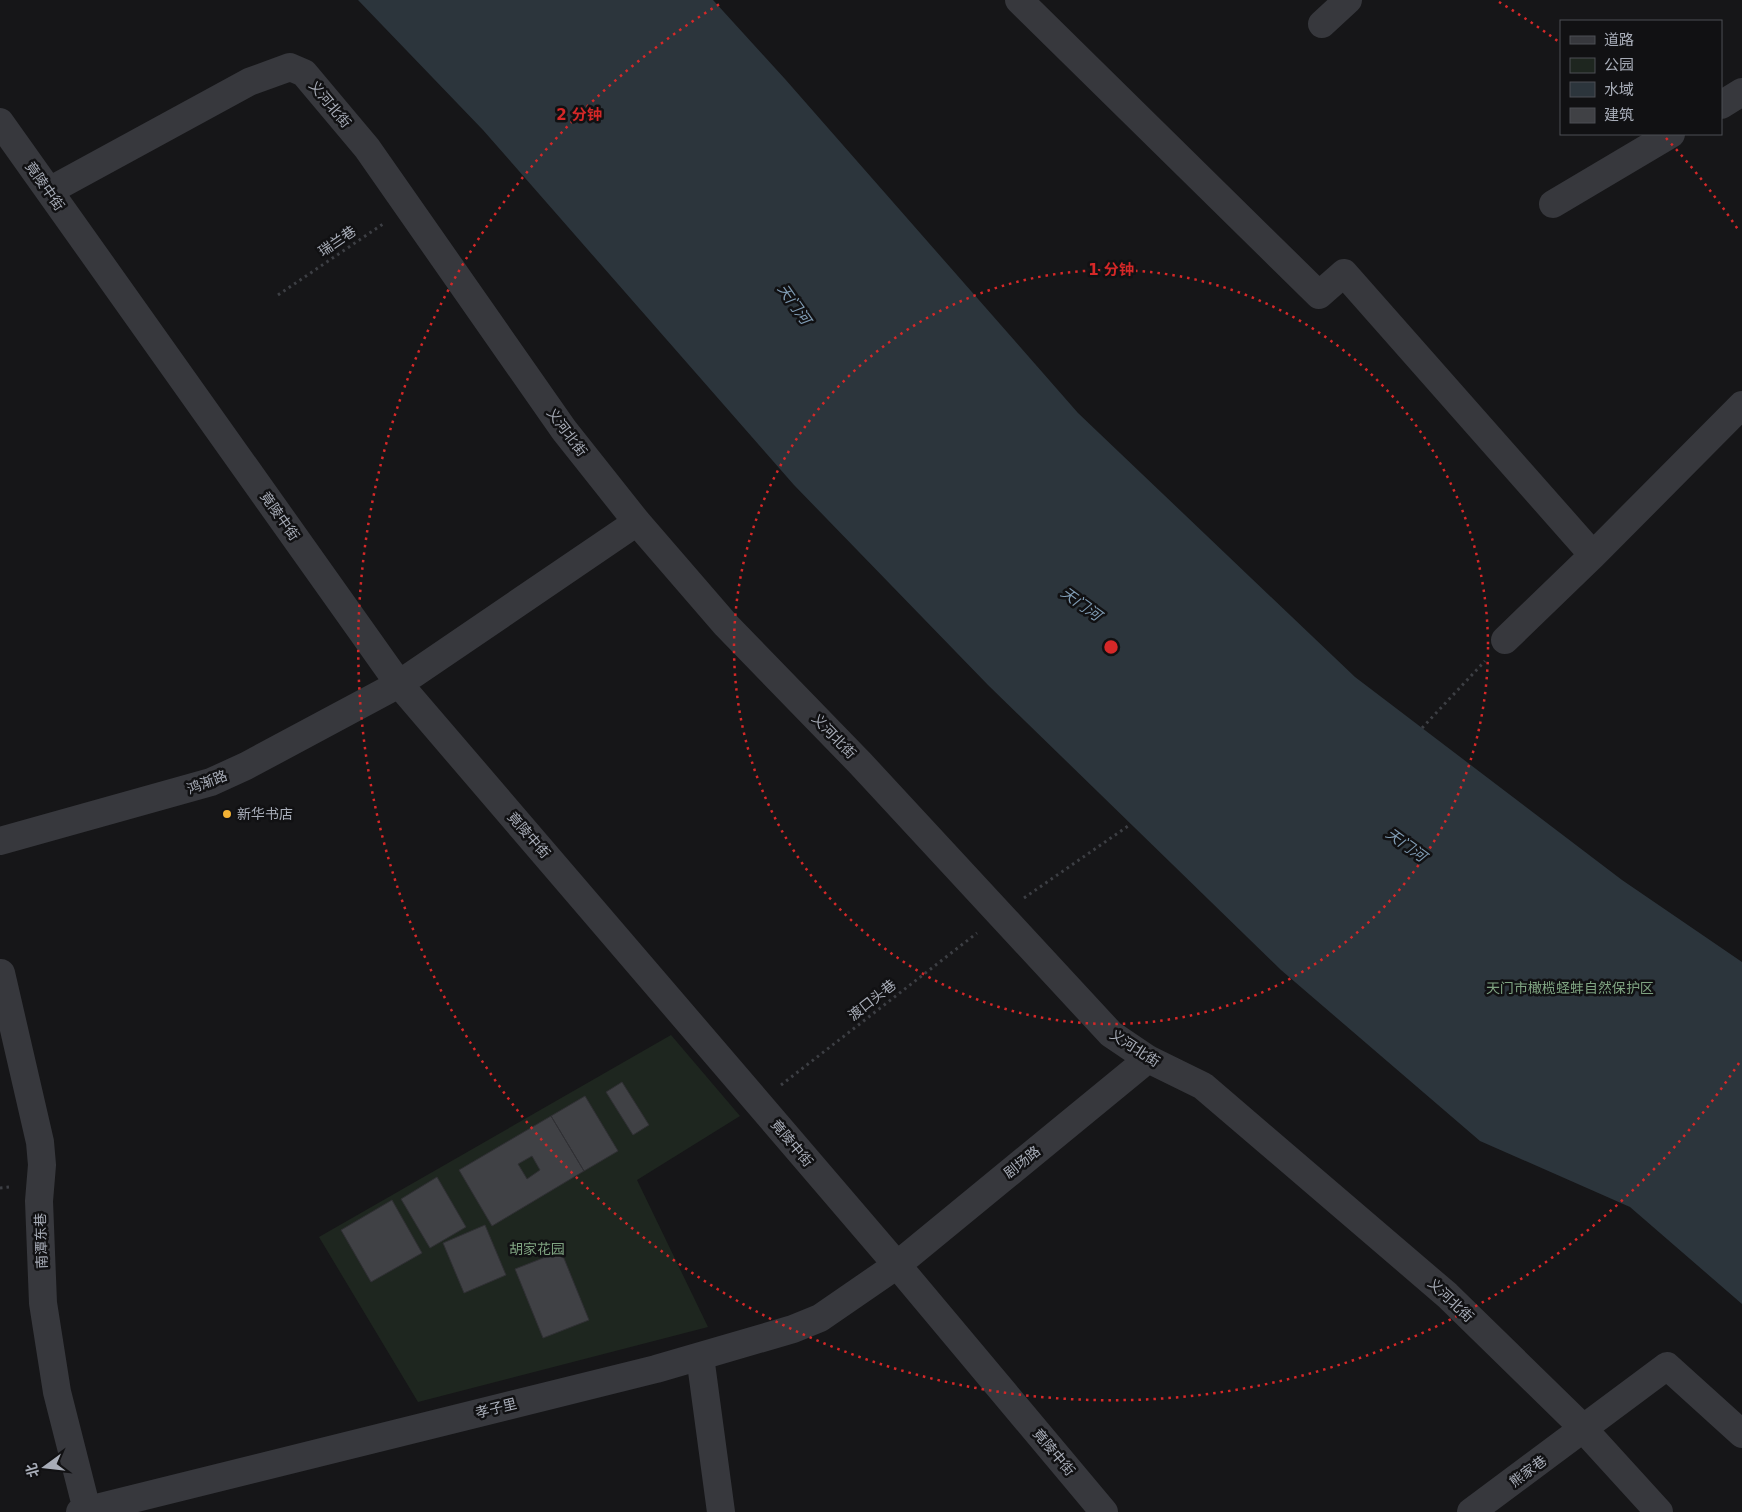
<svg xmlns="http://www.w3.org/2000/svg" width="1742" height="1512" font-family="'DejaVu Sans','Noto Sans SC',sans-serif">
  <style>
    .green { fill: #1e261f }
    .water { fill: #2c353c }
    .building { fill: #404145; stroke: #303034; fill-rule: evenodd }
    .lines { fill: none; stroke-linecap: round; stroke-linejoin: round }
    .path { stroke: #3d3f44; stroke-width: 3; stroke-dasharray: 2.5 4; stroke-linecap: butt }
    .minor { stroke: #37383d; stroke-width: 28 }
    .ring { fill: none; stroke: #d62828; stroke-width: 2.5; stroke-dasharray: 2.5 5 }
    .poi-dot { fill: #f2b134; stroke: #111113; stroke-width: 2 }
    .labels { text-anchor: middle; stroke-width: 5; stroke-linejoin: round; paint-order: stroke }
    .street-label { font-size: 14px; fill: #a8adb8; stroke: #111113 }
    .poi-label { font-size: 14px; fill: #a8adb8; stroke: #111113; text-anchor: start }
    .park-label { font-size: 14px; fill: #7fa381; stroke: #111113 }
    .water-label { font-size: 15px; font-style: italic; fill: #7f9bb3; stroke: #111113 }
    .centre { fill: #d62828; stroke: #111113; stroke-width: 2.5 }
    .ring-label { font-size: 15px; text-anchor: middle; font-weight: bold; fill: #d62828; stroke: #111113; stroke-width: 5; stroke-linejoin: round; paint-order: stroke }
  </style>
  <rect width="100%" height="100%" fill="#161618"/>
  <path class="green" d="M671 1035 740 1116 637 1180 708 1327 418 1402 319 1237Z"/>
  <path class="water" d="M358 0H713L785 79 1078 413 1355 677 1622 880 1742 962V1304L1630 1207 1480 1141 1281 970 988 685 794 485 483 130Z"/>
  <path class="building" d="M622 1082 649 1125 633 1135 606 1092Z
    M585 1096 618 1151 584 1171 551 1116Z
    M551 1116 584 1171 492 1226 459 1170ZM532 1156 540 1170 527 1179 518 1164Z
    M437 1177 466 1227 430 1248 401 1199Z
    M392 1200 422 1253 371 1282 341 1230Z
    M485 1225 506 1275 464 1293 443 1243Z
    M561 1251 589 1320 543 1338 515 1269Z"/>
  <g class="lines">
    <path class="path" d="M278 295 383 224
      M1422 728 1485 661
      M1024 898 1131 824
      M781 1085 977 933
      M0 1188 10 1187"/>
    <path class="minor" d="M1019 0 1319 295 1344 273 1593 555
      M1322 24 1348 0
      M1721 105 1742 92
      M0 122 399 684 897 1265 1104 1512
      M49 191 249 82 290 67 304 73 367 148 564 430 637 522 726 625 860 763 1111 1034 1148 1059 1203 1086 1447 1295 1577 1422 1659 1512
      M1553 204 1671 134
      M1505 640 1593 555 1742 405
      M0 841 211 782 246 766 399 684 637 522
      M1 973 40 1142 42 1165 39 1201 43 1303 57 1392 87 1510
      M700 1356 721 1512
      M80 1512 656 1369 793 1329 820 1318 897 1265 1148 1059
      M1471 1512 1667 1366 1742 1434"/>
  </g>
  <g class="ring">
    <circle cx="1111" cy="647" r="377"/>
    <path d="M1739 1063A753 753 0 1 1 723 2M1499 2A753 753 0 0 1 1559 42M1666 138A753 753 0 0 1 1739 231"/>
  </g>
  <circle class="poi-dot" cx="227" cy="814" r="5"/>
  <g class="labels">
    <g class="street-label">
      <text transform="translate(330 104) rotate(50)" y="5">义河北街</text>
      <text transform="translate(45 186) rotate(55)" y="5">竟陵中街</text>
      <text transform="translate(337 241) rotate(-34)" y="5">瑞兰巷</text>
      <text transform="translate(567 432) rotate(53)" y="5">义河北街</text>
      <text transform="translate(280 516) rotate(55)" y="5">竟陵中街</text>
      <text transform="translate(834 736) rotate(46)" y="5">义河北街</text>
      <text transform="translate(207 782) rotate(-21)" y="5">鸿渐路</text>
      <text transform="translate(529 835) rotate(49)" y="5">竟陵中街</text>
      <text transform="translate(872 1000) rotate(-38)" y="5">渡口头巷</text>
      <text transform="translate(1135 1048) rotate(33)" y="5">义河北街</text>
      <text transform="translate(792 1143) rotate(50)" y="5">竟陵中街</text>
      <text transform="translate(1022 1162) rotate(-39)" y="5">剧场路</text>
      <text transform="translate(41 1241) rotate(-92)" y="5">南潭东巷</text>
      <text transform="translate(1451 1300) rotate(43)" y="5">义河北街</text>
      <text transform="translate(496 1408) rotate(-14)" y="5">孝子里</text>
      <text transform="translate(1054 1452) rotate(50)" y="5">竟陵中街</text>
      <text transform="translate(1528 1471) rotate(-36)" y="5">熊家巷</text>
    </g>
    <g class="poi-label">
      <text x="237" y="819">新华书店</text>
    </g>
    <g class="park-label">
      <text x="1570" y="993">天门市橄榄蛏蚌自然保护区</text>
      <text x="537" y="1254">胡家花园</text>
    </g>
    <g class="water-label">
      <text transform="translate(794 304) rotate(55)" y="5">天门河</text>
      <text transform="translate(1081 604) rotate(36)" y="5">天门河</text>
      <text transform="translate(1406 845) rotate(36)" y="5">天门河</text>
    </g>
  </g>
  <circle cx="1111" cy="647" r="8" class="centre"/>
  <g class="ring-label">
    <text x="579" y="120">2 分钟</text>
    <text x="1111" y="275">1 分钟</text>
  </g>
  <rect x="1560" y="20" width="162" height="115" fill="#111113" stroke="#4d4f55"/>
  <rect x="1570" y="36" width="25" height="8" fill="#37383d" stroke="#4d4f55"/>
  <text x="1604" y="45" font-size="15" fill="#a8adb8">道路</text>
  <rect x="1570" y="58" width="25" height="15" fill="#1e261f" stroke="#4d4f55"/>
  <text x="1604" y="70" font-size="15" fill="#a8adb8">公园</text>
  <rect x="1570" y="82" width="25" height="15" fill="#2c353c" stroke="#4d4f55"/>
  <text x="1604" y="95" font-size="15" fill="#a8adb8">水域</text>
  <rect x="1570" y="108" width="25" height="15" fill="#404145" stroke="#4d4f55"/>
  <text x="1604" y="120" font-size="15" fill="#a8adb8">建筑</text>
  <g transform="translate(45 1467) rotate(255)" stroke="#111113" stroke-width="4" paint-order="stroke">
  <path d="M0-4L9 19L0 12L-9 19Z" fill="#a8adb8"/>
  <text y="-8" font-size="14" font-weight="bold" text-anchor="middle" fill="#a8adb8">北</text>
  </g>
</svg>
